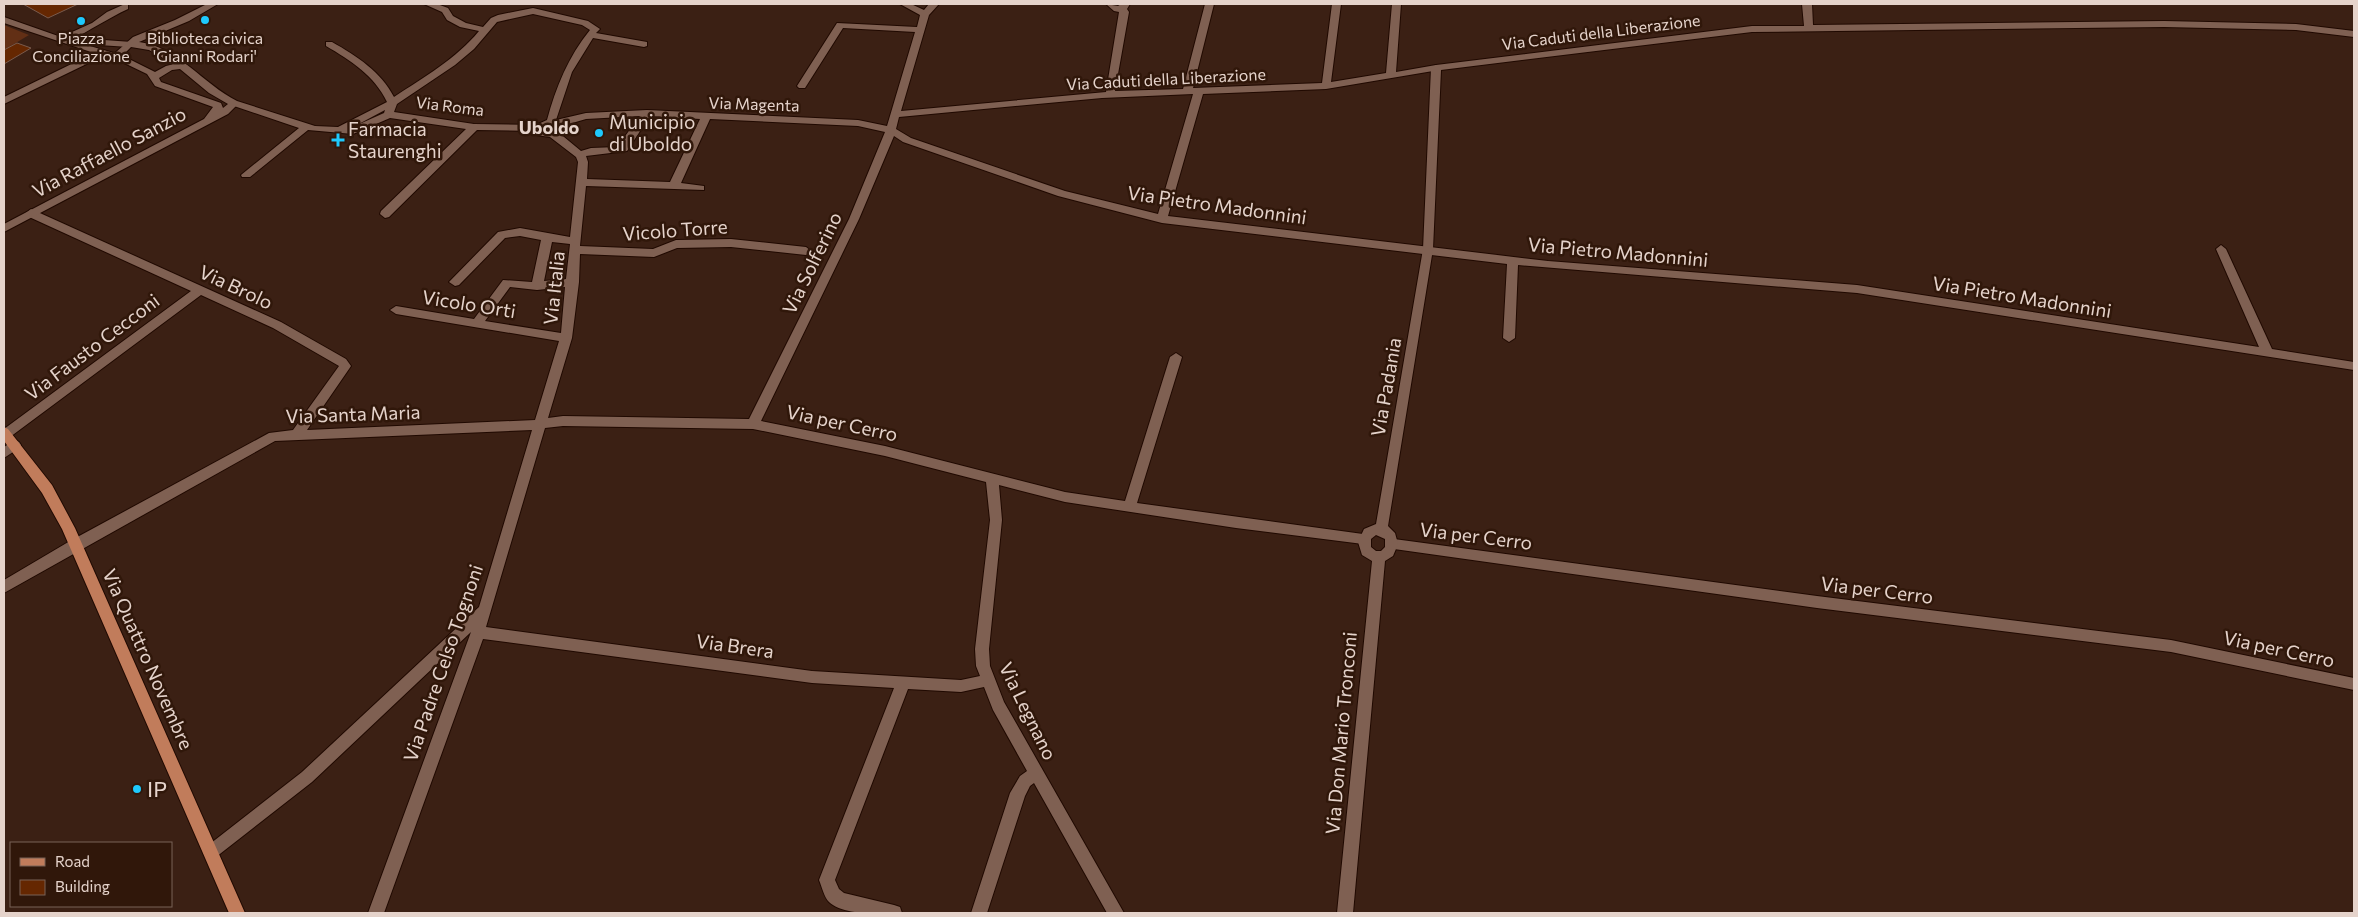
<svg xmlns="http://www.w3.org/2000/svg" width="2358" height="917" font-family="Commissioner,sans-serif">
  <style>
    .green { fill: #622f15 }
    .building { fill: #652701; stroke: #7a5b4d }
    .lines { fill: none; stroke-linecap: round; stroke-linejoin: round }
    .street-casing { stroke: #200901; stroke-width: 2 }
    .secondary-casing { stroke: #200901; stroke-width: 2 }
    .primary-casing { stroke: #200901; stroke-width: 2 }
    .street { fill: #7f6052; fill-rule: evenodd }
    .secondary { fill: #7f6052; fill-rule: evenodd }
    .primary { fill: #c17c5b; fill-rule: evenodd }
    .poi-dot { fill: #1ec9fd; stroke: #30170a; stroke-width: 2 }
    .labels { text-anchor: middle; stroke-width: 5; stroke-linejoin: round; paint-order: stroke }
    .far-street-label { font-size: 16px; fill: #e5d3cb; stroke: #30170a }
    .far-poi-label { font-size: 16px; fill: #e5d3cb; stroke: #30170a }
    .far-quarter-label { font-size: 18px; font-weight: bold; fill: #e5d3cb; stroke: #30170a }
    .poi-label { font-size: 19px; fill: #e5d3cb; stroke: #30170a; text-anchor: start }
    .street-label { font-size: 19px; fill: #e5d3cb; stroke: #30170a }
    .near-poi-label { font-size: 22px; fill: #e5d3cb; stroke: #30170a; text-anchor: start }
  </style>
  <rect width="100%" height="100%" fill="#3b2014"/>
  <path class="green" d="M4 25 29 35 4 50Z"/>
  <path class="building" d="M23 4H78L48 18Z
    M17 43 31 48 4 64V50Z"/>
  <g class="lines">
    <defs>
      <path id="street" d="M125 4 128 5V9C108 18 90 31 70 40L76 38 132 42V46L129 47 83 44 124 56V60L103 56 4 104V97L94 53 4 23V17L61 37 92 23 107 12Z
        M424 4H437L448 8 453 16 466 23 483 27 491 18 498 15 533 8 588 21 600 29 596 33 647 42V46L644 47 593 38 572 72 556 120 586 113 647 110 858 120 887 126 915 32 843 28 805 88H799L797 86 837 23 917 27 920 15 900 4H911L924 10 929 4H939L929 15 901 111 1106 92 1119 12 1114 11 1106 4 1118 6 1121 4H1130L1127 9 1129 12 1115 91 1183 89 1205 4H1214L1193 88 1322 83 1332 4H1341L1331 82 1386 73 1392 4H1401L1396 72 1436 65 1441 68 1439 70 1326 89 1203 94 1168 216 1548 261 1857 285 2259 347 2216 249 2221 245 2226 249 2272 349 2354 362V370L1857 293 1518 265 1515 338 1509 342 1503 338 1507 264 1162 223 1058 196 903 142 894 136 859 219 761 421 885 446 1065 492 1125 501 1170 357 1176 353 1182 357 1137 503 1363 534 1368 535 1370 539 1368 543 1363 544 1236 528 1065 502 999 485 1002 520 989 649 990 666 1004 702 1124 913H1107L1034 783 1030 786 1025 796 987 913H971L1010 793 1020 776 1027 771 993 710 984 687 961 692 908 689 835 880 839 889 844 893 894 905 900 907 902 913C883 914 844 916 829 902 824 897 822 887 819 880L894 688 812 683 483 639 384 913H368L471 632 312 782 216 857 211 860 206 857 203 852 206 847 302 772 479 607 532 430 275 441 4 593V580L70 541 269 433 293 430 339 366 273 328 201 295 10 437 4 438V429L191 291 27 216 26 213 31 209 281 322 346 359 351 366 349 369 307 430 535 420 559 341 396 314 390 310 396 306 474 319 503 280 532 282 541 240 520 236 505 238 459 285 455 286 449 282 498 232 520 228 570 237 578 162 576 157 550 137 536 135 534 131 477 130 389 217 385 218 380 214 381 211 466 129 390 118 353 134 308 130 250 177H242L241 175 299 128 231 105V101H237L315 126 338 127 387 102C375 76 350 60 326 46V42H332C357 56 381 72 394 97 424 77 456 59 479 31L460 27 447 20 442 12ZM533 14 582 25 590 30C568 57 556 87 547 120L536 125 474 124 394 112 397 104 455 65 474 49 497 22ZM1193 94 1158 214 1065 191 911 138 896 129 899 117 1102 98ZM385 110 384 113 355 126ZM640 116 617 147 591 148 581 151 558 132 562 129V126L586 119ZM650 116 700 119 670 182 587 179 588 162 586 156 627 151ZM710 119 858 126 885 132 849 219 749 419 563 416 548 418 572 338 579 282 580 254 654 257 677 248 731 247 806 255 811 251 806 247 731 239 676 240 653 249 580 246 586 186 704 190V186L681 183ZM547 126 552 127 544 130 543 129ZM552 242 570 244 566 279 544 281ZM510 287 537 290 565 287 561 333 485 321ZM563 426 753 429 885 456 986 482 990 520 975 649 976 666 980 676 961 680 812 671 486 627 545 428Z
        M15 440 19 442 21 445 19 448 4 458V447Z
        M1394 539 1817 596 2171 640 2354 678V690L2171 652 1817 608 1394 549 1389 548 1387 544 1389 540Z"/>
      <path id="secondary" d="M207 4H218L189 21 139 42C178 47 203 84 237 101V105L228 114 4 232V224L204 119 213 107 155 86 147 74 118 60 115 53 133 37 175 20ZM131 47 149 50 174 64 166 66 155 72 125 57V53ZM180 69 209 93 228 104 223 108 221 103 161 82 159 78 172 70Z
        M1802 4H1812L1813 25 2164 21 2296 24 2354 31V37L2296 30 2164 27 1752 32 1441 70 1433 249 1388 526 1395 533 1398 544 1393 556 1385 561 1353 913H1337L1372 561 1362 555 1358 542 1364 529 1376 524 1423 249 1431 68 1436 65 1752 26H1804ZM1376 535 1385 539V547L1381 551H1376L1371 547V539Z"/>
      <path id="primary" d="M4 427 8 429 52 485 75 528 245 913H229L62 529 42 493 4 441Z"/>
    </defs>
    <use href="#street" class="street-casing"/>
    <use href="#secondary" class="secondary-casing"/>
    <use href="#primary" class="primary-casing"/>
    <use href="#street" class="street"/>
    <use href="#secondary" class="secondary"/>
    <use href="#primary" class="primary"/>
  </g>
  <g class="poi-dot">
    <circle cx="205" cy="20" r="5"/>
    <circle cx="81" cy="21" r="5"/>
    <circle cx="599" cy="133" r="5"/>
    <path d="M335.5 132.5h5v5h5v5h-5v5h-5v-5h-5v-5h5z"/>
    <circle cx="137" cy="789" r="5"/>
  </g>
  <g class="labels">
    <g class="far-street-label">
      <text transform="translate(1601 32) rotate(-7)" y="6">Via Caduti della Liberazione</text>
      <text transform="translate(1166 79) rotate(-3)" y="6">Via Caduti della Liberazione</text>
      <text transform="translate(754 104) rotate(2)" y="6">Via Magenta</text>
      <text transform="translate(450 106) rotate(7)" y="6">Via Roma</text>
    </g>
    <g class="far-poi-label">
      <text x="81" y="44">Piazza<tspan x="81" dy="18">Conciliazione</tspan></text>
      <text x="205" y="44">Biblioteca civica<tspan x="205" dy="18">'Gianni Rodari'</tspan></text>
    </g>
    <g class="far-quarter-label">
      <text x="549" y="134">Uboldo</text>
    </g>
    <g class="poi-label">
      <text x="609" y="129">Municipio<tspan x="609" dy="22">di Uboldo</tspan></text>
      <text x="348" y="136">Farmacia<tspan x="348" dy="22">Staurenghi</tspan></text>
    </g>
    <g class="street-label">
      <text transform="translate(109 152) rotate(-28)" y="7">Via Raffaello Sanzio</text>
      <text transform="translate(1217 205) rotate(8)" y="7">Via Pietro Madonnini</text>
      <text transform="translate(675 230) rotate(-4)" y="7">Vicolo Torre</text>
      <text transform="translate(1618 252) rotate(5)" y="7">Via Pietro Madonnini</text>
      <text transform="translate(812 263) rotate(-64)" y="7">Via Solferino</text>
      <text transform="translate(236 287) rotate(25)" y="7">Via Brolo</text>
      <text transform="translate(554 288) rotate(-84)" y="7">Via Italia</text>
      <text transform="translate(2022 297) rotate(9)" y="7">Via Pietro Madonnini</text>
      <text transform="translate(469 304) rotate(9)" y="7">Vicolo Orti</text>
      <text transform="translate(92 347) rotate(-37)" y="7">Via Fausto Cecconi</text>
      <text transform="translate(1386 387) rotate(-80)" y="7">Via Padania</text>
      <text transform="translate(353 414) rotate(-2)" y="7">Via Santa Maria</text>
      <text transform="translate(842 423) rotate(12)" y="7">Via per Cerro</text>
      <text transform="translate(1476 536) rotate(7)" y="7">Via per Cerro</text>
      <text transform="translate(1877 590) rotate(7)" y="7">Via per Cerro</text>
      <text transform="translate(735 646) rotate(8)" y="7">Via Brera</text>
      <text transform="translate(2279 649) rotate(12)" y="7">Via per Cerro</text>
      <text transform="translate(148 659) rotate(66)" y="7">Via Quattro Novembre</text>
      <text transform="translate(443 663) rotate(-71)" y="7">Via Padre Celso Tognoni</text>
      <text transform="translate(1028 711) rotate(64)" y="7">Via Legnano</text>
      <text transform="translate(1341 733) rotate(-85)" y="7">Via Don Mario Tronconi</text>
    </g>
    <g class="near-poi-label">
      <text x="147" y="797">IP</text>
    </g>
  </g>
  <rect width="2358" height="917" fill="none" stroke="#e5d3cb" stroke-width="10"/>
  <rect x="10" y="842" width="162" height="65" fill="#30170a" stroke="#786257"/>
  <rect x="20" y="858" width="25" height="8" fill="#c17c5b" stroke="#786257"/>
  <text x="55" y="867" font-size="15" fill="#e5d3cb">Road</text>
  <rect x="20" y="880" width="25" height="15" fill="#652701" stroke="#786257"/>
  <text x="55" y="892" font-size="15" fill="#e5d3cb">Building</text>
</svg>
